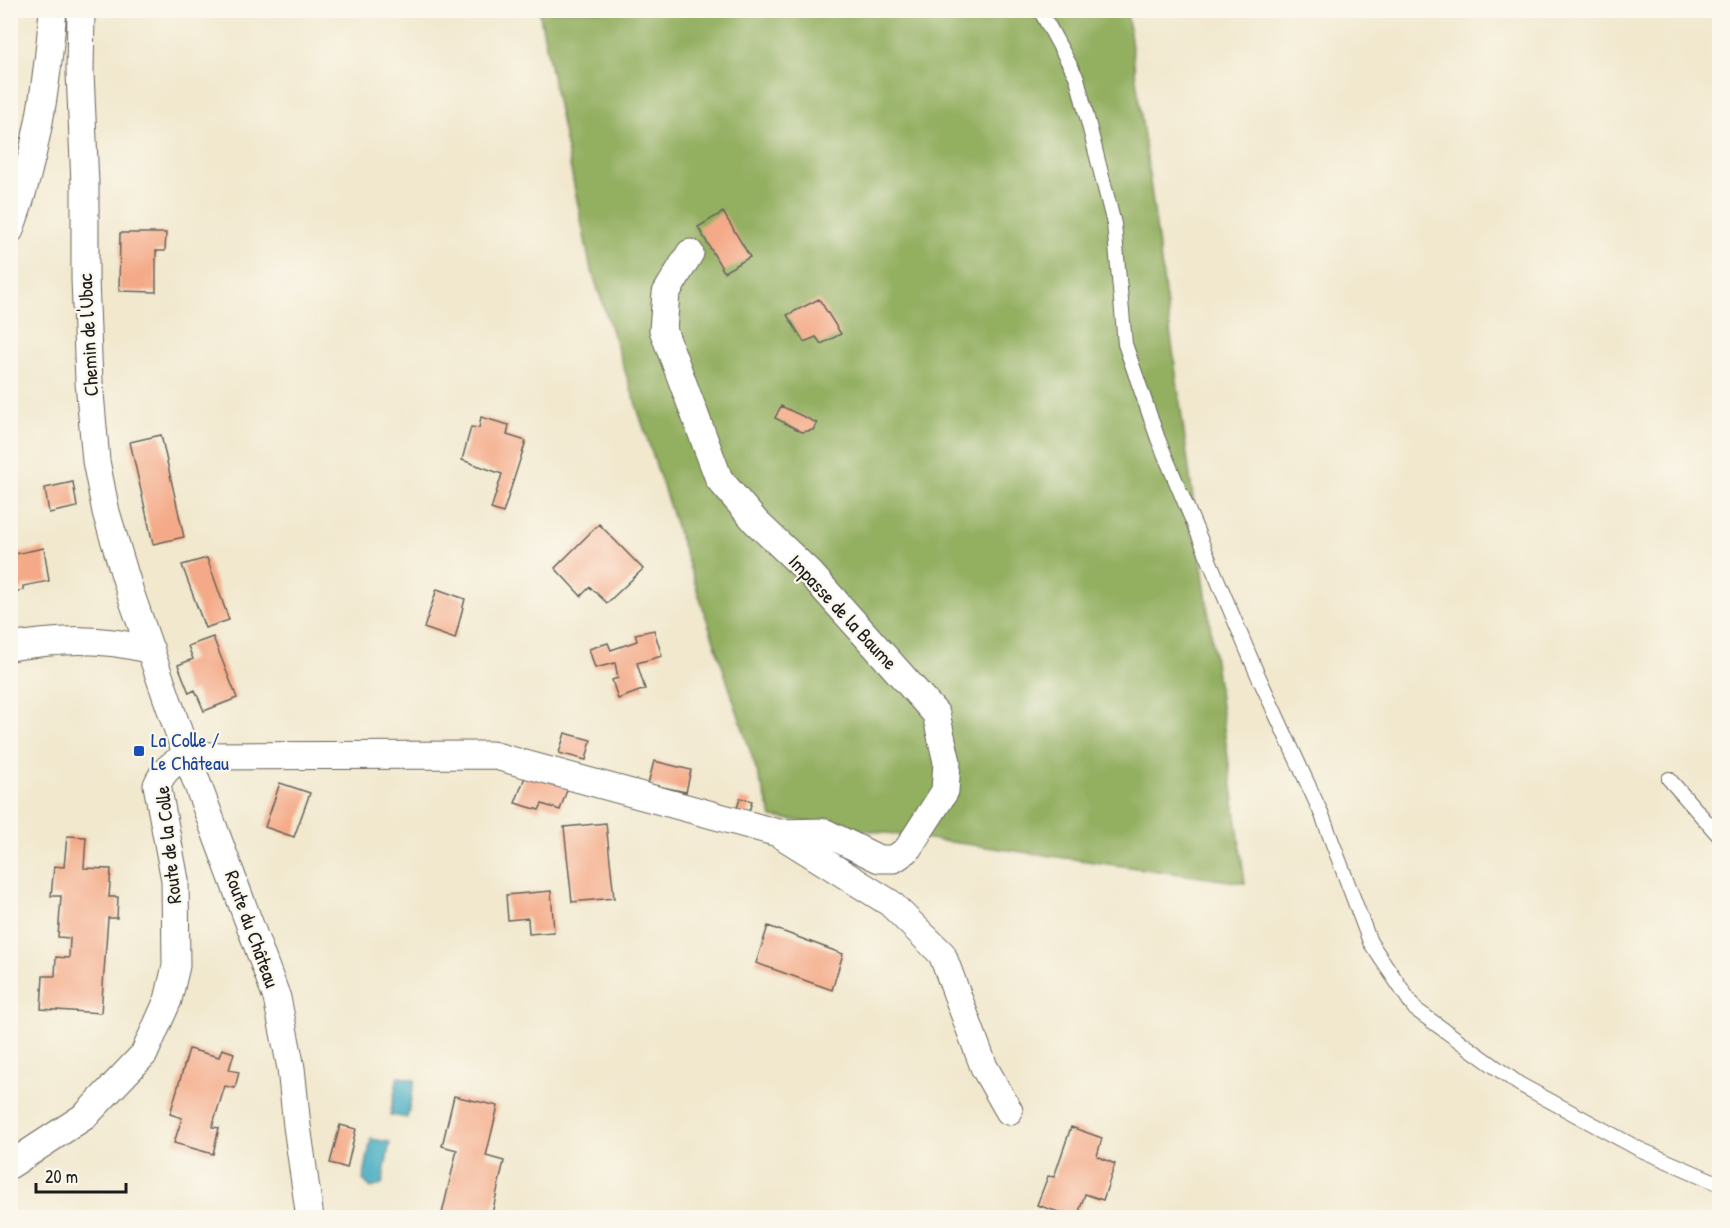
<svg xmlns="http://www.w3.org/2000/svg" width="1730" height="1228" font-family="'Patrick Hand',sans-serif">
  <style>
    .forest { fill: #93af61; stroke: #58663e; stroke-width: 1.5 }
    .water { fill: #40aac0; stroke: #2e636e; stroke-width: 1.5 }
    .building { fill: #f4aa88 }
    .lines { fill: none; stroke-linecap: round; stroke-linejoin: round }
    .service-casing { stroke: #67635a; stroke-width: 16 }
    .minor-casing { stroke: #67635a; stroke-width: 29 }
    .service { stroke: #fff; stroke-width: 14 }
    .minor { stroke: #fff; stroke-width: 27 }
    .transit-dot { fill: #1a4fb4; stroke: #fbf7ec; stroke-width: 2 }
    .labels { text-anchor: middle; stroke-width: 4.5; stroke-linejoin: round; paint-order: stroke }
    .street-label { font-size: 20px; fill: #1c1c1c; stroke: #fbf7ec }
    .transit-label { font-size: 20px; fill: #164399; stroke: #fbf7ec; text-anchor: start }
  </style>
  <rect width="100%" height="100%" fill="#fbf7ec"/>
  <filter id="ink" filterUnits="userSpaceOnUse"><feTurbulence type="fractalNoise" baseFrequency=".0167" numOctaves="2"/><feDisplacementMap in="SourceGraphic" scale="12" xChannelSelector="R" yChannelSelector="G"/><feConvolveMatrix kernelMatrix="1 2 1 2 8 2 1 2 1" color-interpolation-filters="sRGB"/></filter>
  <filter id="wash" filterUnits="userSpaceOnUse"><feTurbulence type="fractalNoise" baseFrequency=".008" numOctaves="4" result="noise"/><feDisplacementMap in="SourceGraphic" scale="24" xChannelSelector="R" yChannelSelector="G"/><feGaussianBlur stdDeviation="1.35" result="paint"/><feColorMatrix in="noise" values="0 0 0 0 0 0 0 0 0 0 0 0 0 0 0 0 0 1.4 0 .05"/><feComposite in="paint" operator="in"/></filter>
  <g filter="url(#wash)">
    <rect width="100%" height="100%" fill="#f1e8ce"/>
    <path class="forest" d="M539 11H1127L1245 883 772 817 590 265Z"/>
    <path class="water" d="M398 1076 415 1080 407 1118 390 1115Z
      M371 1139 390 1142 382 1185 371 1188 363 1180Z"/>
    <g id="blocks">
      <path class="building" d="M723 212 750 257 724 272 698 227Z
        M120 233H166L165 251H156V292L119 291Z
        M819 299 841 334 821 344 816 337 804 342 787 315Z
        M781 406 817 423 813 430 802 432 775 418Z
        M481 417 509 425 507 435 526 441 503 513 491 509 502 474 462 460 471 427 479 428Z
        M161 435 184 537 153 544 130 442Z
        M73 482 77 507 49 513 45 488Z
        M599 524 643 569 607 603 590 587 581 596 555 568Z
        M44 548 49 581 23 586V590L10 593V555Z
        M207 558 229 620 205 628 182 565Z
        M437 589 465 599 455 639 424 628Z
        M654 630 662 656 637 663 645 689 618 699 612 680 618 678 615 663 595 668 589 649 608 643 611 650 637 641 635 634Z
        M213 637 237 698 204 711 195 690 189 693 178 665 193 659 188 646Z
        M565 733 591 740 586 760 559 753Z
        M654 761 691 770 686 792 648 784Z
        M528 769 568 787 560 810 542 804 539 810 515 803Z
        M280 783 310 793 294 837 265 827Z
        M740 798 752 801 748 815 736 812Z
        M606 823 614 898 572 902 564 827Z
        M67 836 86 837 84 868 111 869 109 897H118L117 918H108L101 1013 41 1009 43 976H55L56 957 69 958 70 938 58 937 61 896H51L54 866 64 867Z
        M551 891 554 932 529 934 528 918 508 920 506 895Z
        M768 926 843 954 832 990 756 963Z
        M189 1049 219 1057 222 1049 234 1053 229 1070 239 1072 235 1088 225 1086 212 1127 219 1128 213 1154 174 1143 182 1118 170 1114Z
        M454 1096 498 1106 486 1156 504 1161 491 1218H441L457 1150 442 1146Z
        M340 1125 356 1129 347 1168 330 1163Z
        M1071 1127 1102 1138 1097 1156 1115 1164 1103 1200 1085 1194 1077 1218 1037 1205 1048 1176 1054 1177Z"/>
    </g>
  </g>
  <g filter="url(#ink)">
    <use href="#blocks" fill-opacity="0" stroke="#67635a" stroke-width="1.5"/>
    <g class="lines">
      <defs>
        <path id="service" d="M1040 10 1077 78 1114 224 1125 344 1158 439 1256 671 1322 815 1370 942 1415 1009 1519 1084 1639 1149 1720 1184
          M1669 779 1720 837"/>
        <path id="minor" d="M81 10 80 73 85 184V279L89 382 96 461 106 512 130 592 187 756 277 998 291 1068 297 1126 310 1218
          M10 230C36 160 47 85 53 10
          M690 253 666 293 663 330 719 479 756 522 809 572 936 714 947 762 945 791 907 850 894 859H879L824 832 778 833
          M10 647C64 639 98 637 151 650
          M10 1165 85 1116 144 1054 168 1000 176 966 175 880 157 785C164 769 172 764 187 756L492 755 778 833 890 903 942 954 984 1067 1009 1111"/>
      </defs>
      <use href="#service" class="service-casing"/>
      <use href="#minor" class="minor-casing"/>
      <use href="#service" class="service"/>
      <use href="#minor" class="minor"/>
    </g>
  </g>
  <rect class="transit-dot" x="133" y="745" width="12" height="12" rx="3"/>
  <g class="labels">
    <g class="street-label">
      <text transform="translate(88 335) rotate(-93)" y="7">Chemin de l'Ubac</text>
      <text transform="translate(843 612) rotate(47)" y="7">Impasse de la Baume</text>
      <text transform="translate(168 845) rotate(-96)" y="7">Route de la Colle</text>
      <text transform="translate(252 929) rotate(70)" y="7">Route du Château</text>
    </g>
    <g class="transit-label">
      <text x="151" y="747">La Colle /<tspan x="151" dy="23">Le Château</tspan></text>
    </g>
  </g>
  <rect width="1730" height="1228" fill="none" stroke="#fbf7ec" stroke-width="36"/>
  <path d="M36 1183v9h90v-9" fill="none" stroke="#1c1c1c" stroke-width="3"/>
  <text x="45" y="1183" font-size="18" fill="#1c1c1c" stroke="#fbf7ec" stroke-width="4.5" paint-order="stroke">20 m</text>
</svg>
